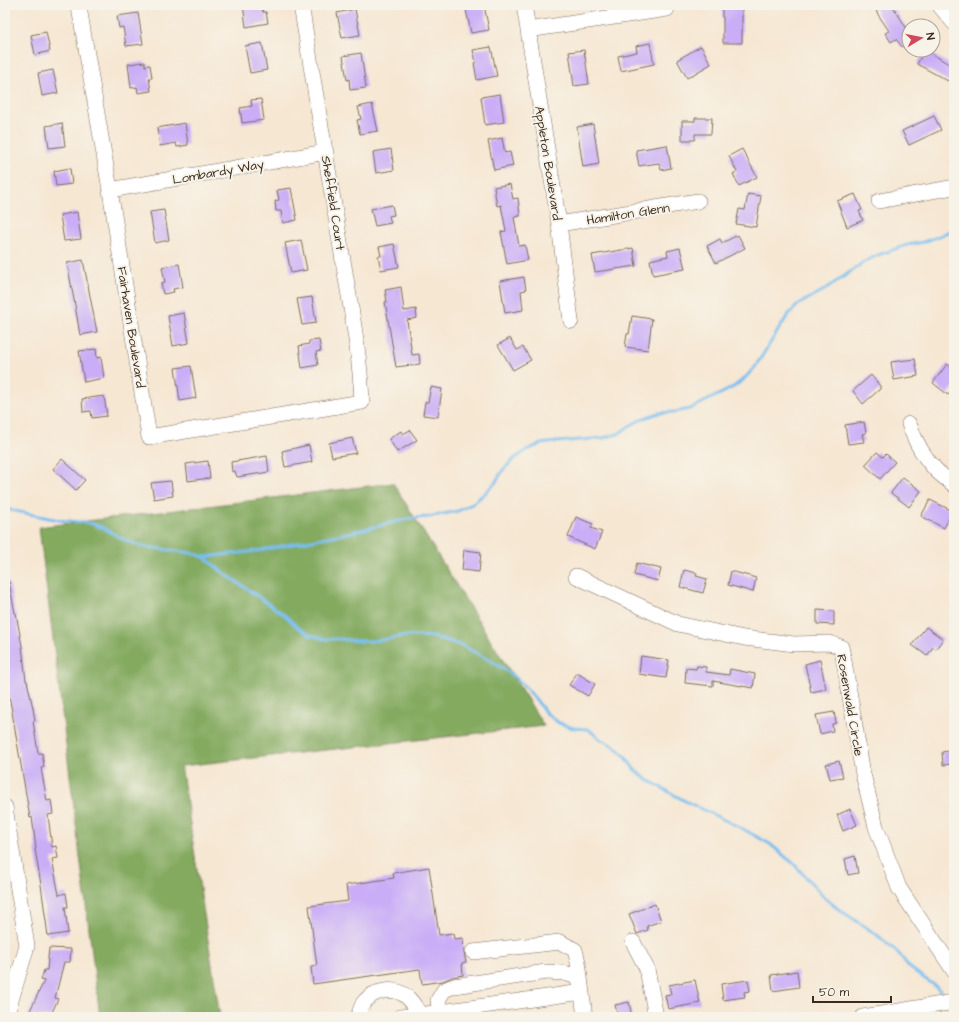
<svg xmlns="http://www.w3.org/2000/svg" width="959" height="1022" font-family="'Architects Daughter',sans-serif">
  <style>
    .forest { fill: #84aa60; stroke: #606a3f }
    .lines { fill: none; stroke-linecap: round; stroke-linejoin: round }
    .stream { stroke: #78bff0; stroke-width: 3 }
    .building { fill: #c9adf7 }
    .minor-casing { stroke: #7c6c5d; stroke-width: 16 }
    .minor { stroke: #fff; stroke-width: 15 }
    .labels { text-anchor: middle; stroke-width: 4; stroke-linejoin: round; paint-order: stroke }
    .street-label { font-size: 13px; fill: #3b2a1e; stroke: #f7f3e8 }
  </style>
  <rect width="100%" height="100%" fill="#f7f3e8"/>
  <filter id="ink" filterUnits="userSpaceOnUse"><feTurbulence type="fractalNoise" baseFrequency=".025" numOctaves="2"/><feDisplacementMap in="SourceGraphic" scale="8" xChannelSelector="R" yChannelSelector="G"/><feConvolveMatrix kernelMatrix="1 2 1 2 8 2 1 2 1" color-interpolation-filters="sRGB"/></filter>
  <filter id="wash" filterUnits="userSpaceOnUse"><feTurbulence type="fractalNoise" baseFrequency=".012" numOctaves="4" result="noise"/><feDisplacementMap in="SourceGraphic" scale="16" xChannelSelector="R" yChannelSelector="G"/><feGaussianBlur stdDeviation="0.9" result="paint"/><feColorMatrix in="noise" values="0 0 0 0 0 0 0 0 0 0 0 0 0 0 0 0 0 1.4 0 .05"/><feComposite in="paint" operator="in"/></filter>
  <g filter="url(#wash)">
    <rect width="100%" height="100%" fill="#f6e7d3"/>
    <path class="forest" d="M393 483 544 726 181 766 220 1017H100L39 527Z"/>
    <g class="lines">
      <path class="stream" d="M5 509 59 520 90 523 104 528 117 536 132 543 146 547 192 553 204 557 224 573 273 607 286 616 297 627 310 635 325 639H341L356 641H372L387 639 402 636H418L433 637 448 641 463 646 491 661 504 669 516 678 527 689 537 701 546 713 559 723 573 728 588 729 600 739 614 746 625 756 634 769 646 779 687 802 743 829 770 844 794 864 825 898 837 908 876 934 899 954 909 967 921 976 934 985 948 998
        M204 557 257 551 352 532 412 518 428 517 458 511 472 504 484 494 495 483 503 470 514 459 527 450 541 444 557 442 603 438 618 434 631 425 644 418 659 413 675 412 690 409 732 388 744 379 755 367 788 315 799 304 826 289 864 262 878 255 907 245 923 242 937 237 954 229"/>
    </g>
    <g id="blocks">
      <path class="building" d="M243 5H261L263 12H266L268 23 246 27Z
        M465 5H484L489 30 471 33Z
        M875 5H892L909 32V43L902 47 896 39 891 42 885 33 889 31 877 13Z
        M722 6H742V43H723V17H722Z
        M355 9 360 35 342 38 337 13Z
        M138 13 143 44 126 46 123 27 119 28 117 16Z
        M46 32 50 51 35 55 31 35Z
        M262 43 267 70 250 73 245 46Z
        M650 43 654 64 621 71 618 56 637 52 636 46Z
        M701 46 711 64 687 78 677 60Z
        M491 47 497 76 477 80 474 63 476 62 473 50Z
        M584 50 589 84 574 86 569 52Z
        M925 50 954 67V70L948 81 917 64Z
        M361 53 366 88 350 90 349 79 347 80 343 56Z
        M145 62V66L150 65 152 78H149L151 91 138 93 137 87 131 88 128 64Z
        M53 70 58 93 42 96 38 73Z
        M500 94 504 122 485 125 481 97Z
        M261 99 264 120 242 123 240 108 252 106 251 100Z
        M372 104 378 131 360 134 357 120 361 119 358 107Z
        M934 116 941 130 909 145 902 131Z
        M695 118H712L711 134H695V140H682V121H695Z
        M62 123 65 146 49 148 46 126Z
        M185 123 188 145 177 147 176 143 160 146 157 128Z
        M593 124 599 164 583 167 577 127Z
        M502 138 505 153 510 152 513 166 494 170 488 141Z
        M667 145 671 168 661 170 659 163 639 166 636 150Z
        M391 149 394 170 376 173 373 152Z
        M742 149 757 177 739 186 733 174 737 172 729 156Z
        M70 168 72 184 56 186 54 171Z
        M510 184 513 199 518 198 520 216 514 217 519 246 525 245 528 260 507 264 501 232 506 231 501 205 497 206 494 187Z
        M291 188 297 220 283 223 281 211H276L275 201 279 200 277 190Z
        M748 194 761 196 756 227 736 224 739 209 745 210Z
        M855 194 862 210 859 211 863 220 847 227 837 201Z
        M392 205 394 215 389 216 391 223 375 226 371 209Z
        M164 210 169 240 155 243 150 212Z
        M77 212 81 239 64 241 60 215Z
        M738 235 745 248 716 263 707 246 720 239 722 243Z
        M301 240 307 270 291 273 285 243Z
        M394 244 399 267 381 270 378 256H381L379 247Z
        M633 248 636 266 595 272 592 255Z
        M680 248 685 269 653 275 650 260 668 256 667 251Z
        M83 260 97 332 80 335 75 305 67 263Z
        M179 264 183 287 173 289 174 292 163 294 161 283 165 282 162 267Z
        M524 277 526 290 521 291 523 310 505 313 500 281Z
        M401 287 404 311 416 309 417 318 407 320 412 355 419 354 420 364 396 367 385 302H387L385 290Z
        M312 297 316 323 302 325 297 299Z
        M184 313 189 343 173 346 168 316Z
        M632 316 652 319 648 350 625 347 627 334H629Z
        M510 338 517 350 523 347 531 360 513 370 498 345Z
        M319 340 321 351 316 352 318 365 302 368 299 346 309 344V341Z
        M96 349 97 358 101 357 104 378 84 382 79 351Z
        M915 359 918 376 894 380 891 362Z
        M947 364 954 369V387L948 395 933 383Z
        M191 366 196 398 180 401 175 368Z
        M871 375 880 386V389L863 404 853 391Z
        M431 387 442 389 438 417 423 415 425 402H428Z
        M104 396 107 416 92 418 91 411 83 412 82 399Z
        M864 422 866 433 862 434 864 442 848 444 845 425Z
        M410 430 417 440 397 452 389 439 401 431 403 434Z
        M352 438 356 453 332 457 329 443Z
        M309 445 312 462 285 467 282 451Z
        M877 452 883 457 886 454 895 462 880 479 865 465Z
        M267 456 269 472 237 477 235 471 232 472 231 462Z
        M62 459 85 480 76 490 53 469Z
        M208 461 210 478 188 481 186 464Z
        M903 477 921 491 909 507 891 493Z
        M171 481 173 496 154 499 151 483Z
        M930 500 953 511 944 528 921 516Z
        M576 517 593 524 591 528 602 532 595 549 568 537Z
        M464 550 481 552 479 572 462 570Z
        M637 563 661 569 658 581 634 575Z
        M684 570 697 573 696 576 707 579 703 593 680 587Z
        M731 571 756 578 753 592 728 585Z
        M5 582H9L15 613H16L22 646 26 681H27L33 708 35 721H33L38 753H42L44 767 41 768 47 801 51 800 53 814 48 815 52 847 56 846 58 858 52 859 59 895 66 893 68 907H65L68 933 48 936 41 885 35 849H36L32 817 30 818 14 724 12 711 5 675Z
        M817 610 834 611V625L817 624Z
        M926 627 943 639 936 649 933 647 927 656 912 645Z
        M641 656 669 660 666 678 639 674Z
        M820 660 826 689 811 692 805 664Z
        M697 666 706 667V672L729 675 730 669 755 674 753 688 713 681V686L685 683 686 668 696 669Z
        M577 673 595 684 588 696 569 685Z
        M834 712 836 723 832 724 833 731 820 734 816 715Z
        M954 750V764L943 765 942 752Z
        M839 761 843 777 830 779 826 764Z
        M850 809 857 825 843 831 837 815Z
        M855 856 858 873 848 875 845 859Z
        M429 867 439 935 453 933 454 939 463 938 464 953 466 962 462 963 463 975 452 977 443 981 422 984 420 969 313 984 311 967 317 966 309 906 348 901 346 885 394 878 393 873Z
        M655 904 661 921 647 926 648 930 637 934 629 914Z
        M49 948 71 949 70 962H64L55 998 58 999 50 1017H27L44 981 41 980 44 970H47Z
        M797 971 799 987 773 991 771 975Z
        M695 980 700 1003 668 1009 665 995 671 994 669 985Z
        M748 980 750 991 744 992 745 997 723 1000 721 984Z
        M629 1002 632 1017H618L615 1005Z"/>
    </g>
  </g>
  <g filter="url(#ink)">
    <use href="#blocks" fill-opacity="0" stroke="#7c6c5d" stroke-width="1"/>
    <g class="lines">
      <defs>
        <path id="minor" d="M78 5 80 13 110 190 149 437 362 402C360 350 349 299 341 248 328 167 315 86 301 5
          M524 5 559 224 571 321
          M939 5 954 23
          M528 30 667 9
          M110 190 326 152
          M879 201 954 187
          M559 224 698 201
          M909 424C915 441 924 458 937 471 942 476 948 480 954 485
          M576 576 678 624 744 638 794 644 829 643 841 647 844 661 863 774 876 827 899 888 954 971
          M5 807 27 946 6 1017
          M633 942 647 969 656 1017
          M473 952 560 942 575 950 578 962 585 1017
          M358 1017C360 1012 361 1006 364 1002 374 990 395 986 407 997 413 1002 416 1008 420 1015L582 992
          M400 1017 420 1015V1017
          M440 1017 438 1000 444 990 454 986 546 972 564 973 575 976 581 985
          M863 1017 954 1002"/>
      </defs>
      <use href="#minor" class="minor-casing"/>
      <use href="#minor" class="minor"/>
    </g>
  </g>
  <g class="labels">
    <g class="street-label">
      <text transform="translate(549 163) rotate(81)" y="5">Appleton Boulevard</text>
      <text transform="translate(218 171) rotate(-10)" y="5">Lombardy Way</text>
      <text transform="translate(334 203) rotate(81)" y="5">Sheffield Court</text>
      <text transform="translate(628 213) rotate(-9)" y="5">Hamilton Glenn</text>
      <text transform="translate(132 327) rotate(81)" y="5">Fairhaven Boulevard</text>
      <text transform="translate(851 705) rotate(80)" y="5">Rosenwald Circle</text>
    </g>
  </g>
  <rect width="959" height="1022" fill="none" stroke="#f7f3e8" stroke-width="20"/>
  <g transform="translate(921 38) rotate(80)"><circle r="19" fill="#f7f3e8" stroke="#aca397"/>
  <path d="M0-3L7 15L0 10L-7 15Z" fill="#d1495b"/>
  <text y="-6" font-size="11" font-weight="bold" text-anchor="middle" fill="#3b2a1e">N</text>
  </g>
  <path d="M813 996v6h78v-6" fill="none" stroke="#3b2a1e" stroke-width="2"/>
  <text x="819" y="996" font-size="12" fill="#3b2a1e" stroke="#f7f3e8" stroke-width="3" paint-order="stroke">50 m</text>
</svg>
